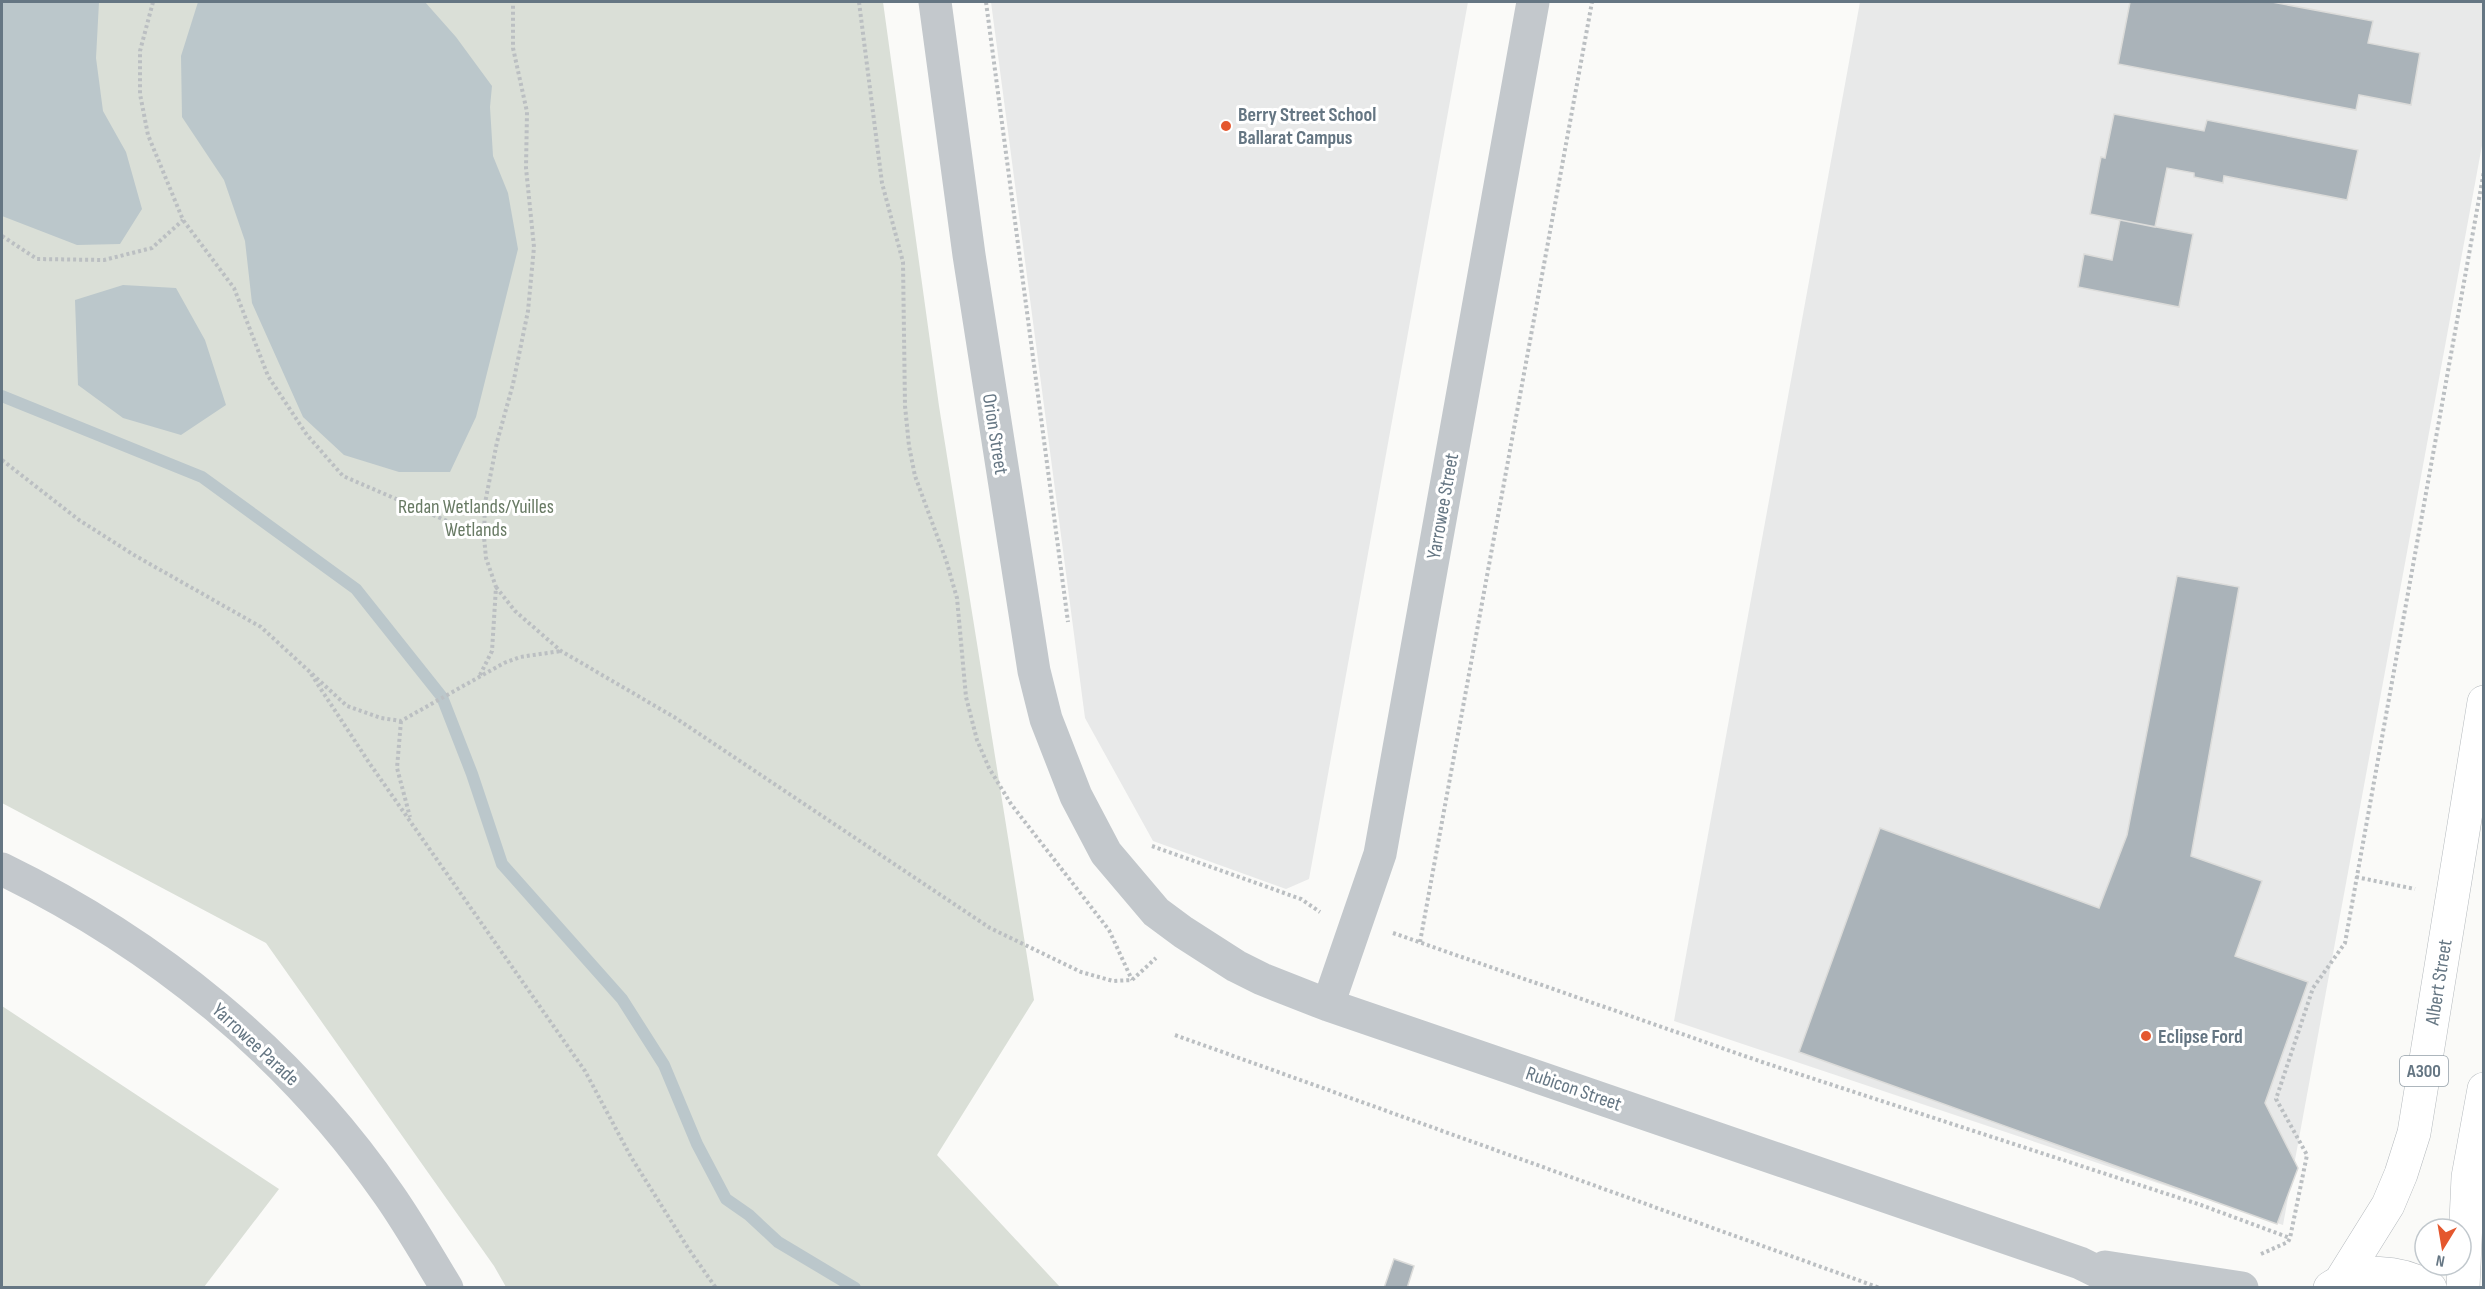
<svg xmlns="http://www.w3.org/2000/svg" width="2485" height="1289" font-family="'Sofia Sans Condensed',sans-serif">
  <style>
    .built { fill: #e8e9e9 }
    .green { fill: #dadfd7 }
    .water { fill: #bbc7cb }
    .lines { fill: none; stroke-linecap: round; stroke-linejoin: round }
    .stream { stroke: #bbc7cb; stroke-width: 12 }
    .building { fill: #aab3b9; stroke: #dcdcda; stroke-width: 1.5 }
    .highway-casing { stroke: #b4b9bd; stroke-width: 34 }
    .path { stroke: #bbbfc2; stroke-width: 4; stroke-dasharray: 3 3; stroke-linecap: butt }
    .minor { stroke: #c3c8cc; stroke-width: 33 }
    .highway { stroke: #fff; stroke-width: 33 }
    .poi-dot { fill: #e4572e; stroke: #fff; stroke-width: 2 }
    .labels { text-anchor: middle; stroke-width: 6; stroke-linejoin: round; paint-order: stroke }
    .shield { fill: #fff; stroke: #939fa8; stroke-width: 1.5 }
    .shield-label { font-size: 18px; font-weight: bold; fill: #657683 }
    .poi-label { font-size: 20px; font-weight: bold; fill: #657683; stroke: #fff; text-anchor: start }
    .street-label { font-size: 20px; fill: #657683; stroke: #fff }
    .park-label { font-size: 20px; fill: #687a64; stroke: #fff }
  </style>
  <rect width="100%" height="100%" fill="#fafaf8"/>
  <path class="built" d="M991 2H1468L1309 879 1286 889 1153 841 1085 718Z
    M1860 2H2483V140L2283 1225 1674 1021Z"/>
  <path class="green" d="M2 2H883L939 406 1034 1000 937 1155 1060 1287H506L494 1266 266 943 2 803Z
    M2 1006 279 1189 204 1287H2Z"/>
  <path class="water" d="M2 2H99L96 58 103 111 126 152 142 209 120 244 77 245 2 216Z
    M198 2H425L456 37 492 86 490 107 493 156 508 193 518 249 476 417 450 472H399L344 455 303 417 252 303 245 241 224 180 182 117 181 56Z
    M123 285 176 288 205 340 226 405 181 435 123 418 78 385 75 300Z"/>
  <g class="lines">
    <path class="stream" d="M2 396 202 477 356 589 442 697 472 774 502 864 622 999 664 1065 697 1144 726 1199 749 1215 778 1242 855 1288"/>
  </g>
  <path class="building" d="M2130 2H2272L2373 21 2368 43 2420 53 2411 105 2359 95 2356 110 2118 64Z
    M2114 114 2204 131 2207 120 2358 150 2347 200 2224 176 2223 183 2194 177V173L2167 168 2155 227 2090 214 2101 157 2105 158Z
    M2120 220 2193 234 2179 307 2078 287 2084 254 2112 260Z
    M2177 576 2239 587 2191 856 2262 881 2235 956 2308 982 2265 1103 2298 1168 2277 1224 1799 1052 1880 828 2099 908 2127 835Z
    M1394 1259 1414 1266 1407 1288H1384Z"/>
  <g class="lines">
    <defs>
      <path id="highway" d="M2340 1282 2388 1205 2401 1174 2414 1133 2484 702
        M2330 1288C2361 1267 2399 1270 2430 1288
        M2463 1288 2468 1177 2484 1089"/>
    </defs>
    <use href="#highway" class="highway-casing"/>
    <path class="path" d="M153 2 140 51V94L148 135 183 220 234 288 268 376 307 435 343 476 484 537
      M859 2 882 183 903 262 905 406 909 446 915 476 946 560 957 598 966 697 977 740 989 768 1011 804 1109 930 1132 980
      M986 2 1068 622
      M2 236 37 259 104 260 152 248 183 220
      M2 460 79 520 134 555 261 627 347 706 381 718 401 721 504 663 520 657 561 651
      M496 587 515 611 561 651 674 717 990 928 1081 972 1113 981 1132 980 1156 958
      M311 674 370 764 585 1071 631 1157 688 1248 716 1288
      M480 675 492 651 496 587 486 558 484 537 485 503 497 442 513 384 528 311 534 247 526 168 527 112 513 48V2
      M401 721 397 768 410 817
      M1152 846 1301 899 1320 912
      M2356 877 2415 889
      M1393 933 1762 1062 2201 1205 2290 1238
      M1420 942 1592 2
      M1175 1035 1880 1288
      M2261 1254 2288 1242 2290 1238 2307 1155 2276 1099 2313 988 2345 943 2484 171"/>
    <path class="minor" d="M935 2 969 255 1034 671 1046 719 1076 796 1106 853 1156 912 1183 932 1236 966 1262 979 1328 1005 2080 1263 2131 1288
      M2 869C156 944 291 1053 389 1195 410 1225 428 1257 447 1288
      M1328 1005 1380 854 1533 2
      M2105 1267 2242 1288"/>
    <use href="#highway" class="highway"/>
  </g>
  <g class="poi-dot">
    <circle cx="1226" cy="126" r="6"/>
    <circle cx="2146" cy="1036" r="6"/>
  </g>
  <g class="labels">
    <rect class="shield" x="2400" y="1056" width="48" height="30" rx="4.5"/>
    <g class="shield-label">
      <text x="2424" y="1077">A300</text>
    </g>
    <g class="poi-label">
      <text x="1238" y="121">Berry Street School<tspan x="1238" dy="23">Ballarat Campus</tspan></text>
      <text x="2158" y="1043">Eclipse Ford</text>
    </g>
    <g class="street-label">
      <text transform="translate(996 434) rotate(81)" y="7">Orion Street</text>
      <text transform="translate(1442 506) rotate(-80)" y="7">Yarrowee Street</text>
      <text transform="translate(2438 982) rotate(-81)" y="7">Albert Street</text>
      <text transform="translate(256 1044) rotate(43)" y="7">Yarrowee Parade</text>
      <text transform="translate(1574 1088) rotate(19)" y="7">Rubicon Street</text>
    </g>
    <g class="park-label">
      <text x="476" y="513">Redan Wetlands/Yuilles<tspan x="476" dy="23">Wetlands</tspan></text>
    </g>
  </g>
  <rect width="2485" height="1289" fill="none" stroke="#657683" stroke-width="6"/>
  <g transform="translate(2443 1247) rotate(191)"><circle r="28" fill="#ffffff" stroke="#c1c8cd" stroke-width="1.5"/>
  <path d="M0-4.5L10 22L0 15L-10 22Z" fill="#e4572e"/>
  <text y="-9" font-size="16" font-weight="bold" text-anchor="middle" fill="#657683">N</text>
  </g>
</svg>
